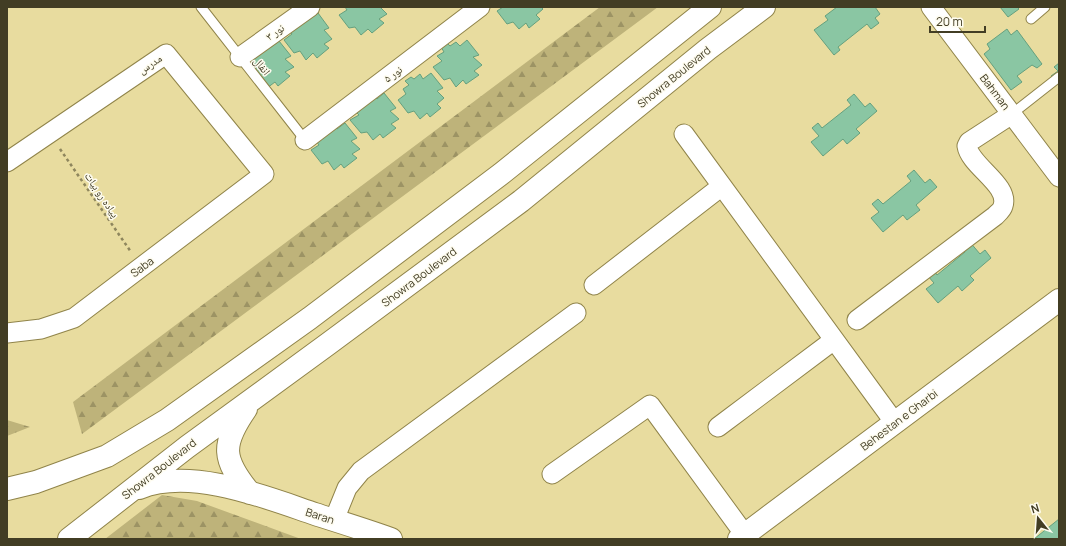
<svg xmlns="http://www.w3.org/2000/svg" width="1066" height="546" font-family="Manrope,'Noto Naskh Arabic',sans-serif">
  <style>
    .forest { fill: url(#forest-firs) }
    .building { fill: #8ac6a3; stroke: #65a07e }
    .lines { fill: none; stroke-linecap: round; stroke-linejoin: round }
    .lane-casing { stroke: #90844a; stroke-width: 11 }
    .street-casing { stroke: #90844a; stroke-width: 21 }
    .secondary-casing { stroke: #90844a; stroke-width: 24 }
    .path { stroke: #8e865d; stroke-width: 2.5; stroke-dasharray: 3 3; stroke-linecap: butt }
    .lane { stroke: #fff; stroke-width: 9 }
    .street { stroke: #fff; stroke-width: 19 }
    .secondary { stroke: #fff; stroke-width: 22 }
    .labels { text-anchor: middle; stroke-width: 3; stroke-linejoin: round; paint-order: stroke }
    .street-label { font-size: 11px; fill: #423d24; stroke: #fefcf0 }
  </style>
  <defs>
    <pattern id="forest-firs" width="22" height="20" patternUnits="userSpaceOnUse"><rect width="22" height="20" fill="#beb37a"/><path d="M5 1l3.5 6h-7zM16 11l3.5 6h-7z" fill="#9c9364"/></pattern>
  </defs>
  <rect width="100%" height="100%" fill="#e8dc9f"/>
  <path class="forest" d="M600 7H658L82 434 73 402Z
    M7 420 30 427 7 436Z
    M162 495 197 501 301 539H105Z"/>
  <path class="building" d="M345 7H380L387 14 379 19 384 23 372 33 368 29 361 35 355 27 349 28 339 15 347 10Z
    M503 7H541L543 9 536 15 540 19 529 28 526 23 519 29 513 22 507 24 497 11Z
    M837 7H875L880 14 875 18 879 23 871 29 867 24 838 47 840 50 834 55 814 30 828 20 825 16Z
    M1000 7H1017L1019 9 1008 17Z
    M318 13 329 28 324 30 332 39 324 44 329 48 317 58 313 53 306 60 300 51 294 53 284 40 292 34 288 29 306 15 310 19Z
    M1007 29 1011 35 1017 30 1042 64 1037 68 1032 65 1017 76 1022 82 1011 90 984 54 990 49 987 44Z
    M467 40 479 55 473 57 482 65 474 71 479 75 466 84 463 80 456 87 450 78 444 80 433 67 442 61 437 56 444 52 441 47 447 43 450 46 456 42 460 46Z
    M279 41 291 56 285 59 294 67 285 72 290 76 278 86 275 82 267 88 263 78 260 79 249 66 253 63 249 58 268 43 271 47Z
    M1059 63V86L1051 76 1058 71 1054 67Z
    M431 73 443 88 437 91 444 98 437 104 441 108 430 117 427 113 420 119 414 111 408 113 398 100 406 94 403 89 409 85 405 81 411 77 414 79 420 74 423 79Z
    M384 93 396 108 390 111 399 119 391 124 396 128 383 138 380 134 373 140 367 132 361 133 350 120 359 115 354 110 373 95 377 99Z
    M854 94 865 107 870 103 877 111 856 129 860 133 847 144 843 139 823 156 811 142 819 136 812 128 818 123 822 128 851 105 847 100Z
    M345 123 357 138 351 141 360 149 352 154 357 158 344 168 341 164 334 170 328 161 322 164 311 150 319 145 315 140 334 125 337 129Z
    M914 170 925 183 930 179 937 187 916 205 920 210 907 220 903 215 883 232 871 218 879 212 872 204 878 199 883 204 911 181 907 176Z
    M969 241 980 254 985 250 991 258 970 276 974 280 962 291 958 286 938 303 926 289 934 283 927 275 933 269 937 275 965 252 962 247Z
    M1059 519V539H1034Z"/>
  <g class="lines">
    <defs>
      <path id="lane" d="M201 7 305 140
        M1031 19 1045 7
        M1012 114 1059 77"/>
      <path id="street" d="M931 7 1059 177
        M240 57 310 7
        M684 134 895 423
        M305 140 480 7
        M7 162 166 54 264 174 74 318 41 329 7 333
        M594 285 722 186
        M857 320 995 216C998 213 1002 210 1003 206 1010 185 970 166 967 146L969 142 1012 114
        M718 427 834 340
        M552 474 650 405 745 535
        M334 520 347 488 361 471 576 313"/>
      <path id="secondary" d="M246 409C221 445 222 459 250 493
        M139 488C191 467 265 497 315 514 340 522 366 530 391 539
        M7 489 36 482 107 456 167 420 310 318 501 174 710 7
        M69 539 187 447 328 344 521 201 708 49 764 7
        M739 539 1059 300"/>
    </defs>
    <use href="#lane" class="lane-casing"/>
    <use href="#street" class="street-casing"/>
    <use href="#secondary" class="secondary-casing"/>
    <path class="path" d="M60 149 131 252"/>
    <use href="#lane" class="lane"/>
    <use href="#street" class="street"/>
    <use href="#secondary" class="secondary"/>
  </g>
  <g class="labels">
    <g class="street-label">
      <text transform="translate(275 32) rotate(-35)" y="4">نور ۳</text>
      <text transform="translate(150 64) rotate(-34)" y="4">مدرس</text>
      <text transform="translate(262 66) rotate(52)" y="4">انفال</text>
      <text transform="translate(393 74) rotate(-37)" y="4">نور ۵</text>
      <text transform="translate(674 77) rotate(-39)" y="4">Showra Boulevard</text>
      <text transform="translate(995 92) rotate(53)" y="4">Bahman</text>
      <text transform="translate(102 195) rotate(56)" y="4">پیاده رو بیات</text>
      <text transform="translate(142 267) rotate(-37)" y="4">Saba</text>
      <text transform="translate(419 277) rotate(-37)" y="4">Showra Boulevard</text>
      <text transform="translate(899 420) rotate(-37)" y="4">Behestan e Gharbi</text>
      <text transform="translate(159 469) rotate(-38)" y="4">Showra Boulevard</text>
      <text transform="translate(320 516) rotate(18)" y="4">‌‌Baran</text>
    </g>
  </g>
  <rect width="1066" height="546" fill="none" stroke="#423d24" stroke-width="16"/>
  <g transform="translate(1038 518) rotate(343)" stroke="#fefcf0" stroke-width="3" paint-order="stroke">
  <path d="M0-3L7 15L0 10L-7 15Z" fill="#423d24"/>
  <text y="-6" font-size="11" font-weight="bold" text-anchor="middle" fill="#423d24">N</text>
  </g>
  <path d="M930 26v6h55v-6" fill="none" stroke="#423d24" stroke-width="2"/>
  <text x="936" y="26" font-size="12" fill="#423d24" stroke="#fefcf0" stroke-width="3" paint-order="stroke">20 m</text>
</svg>
